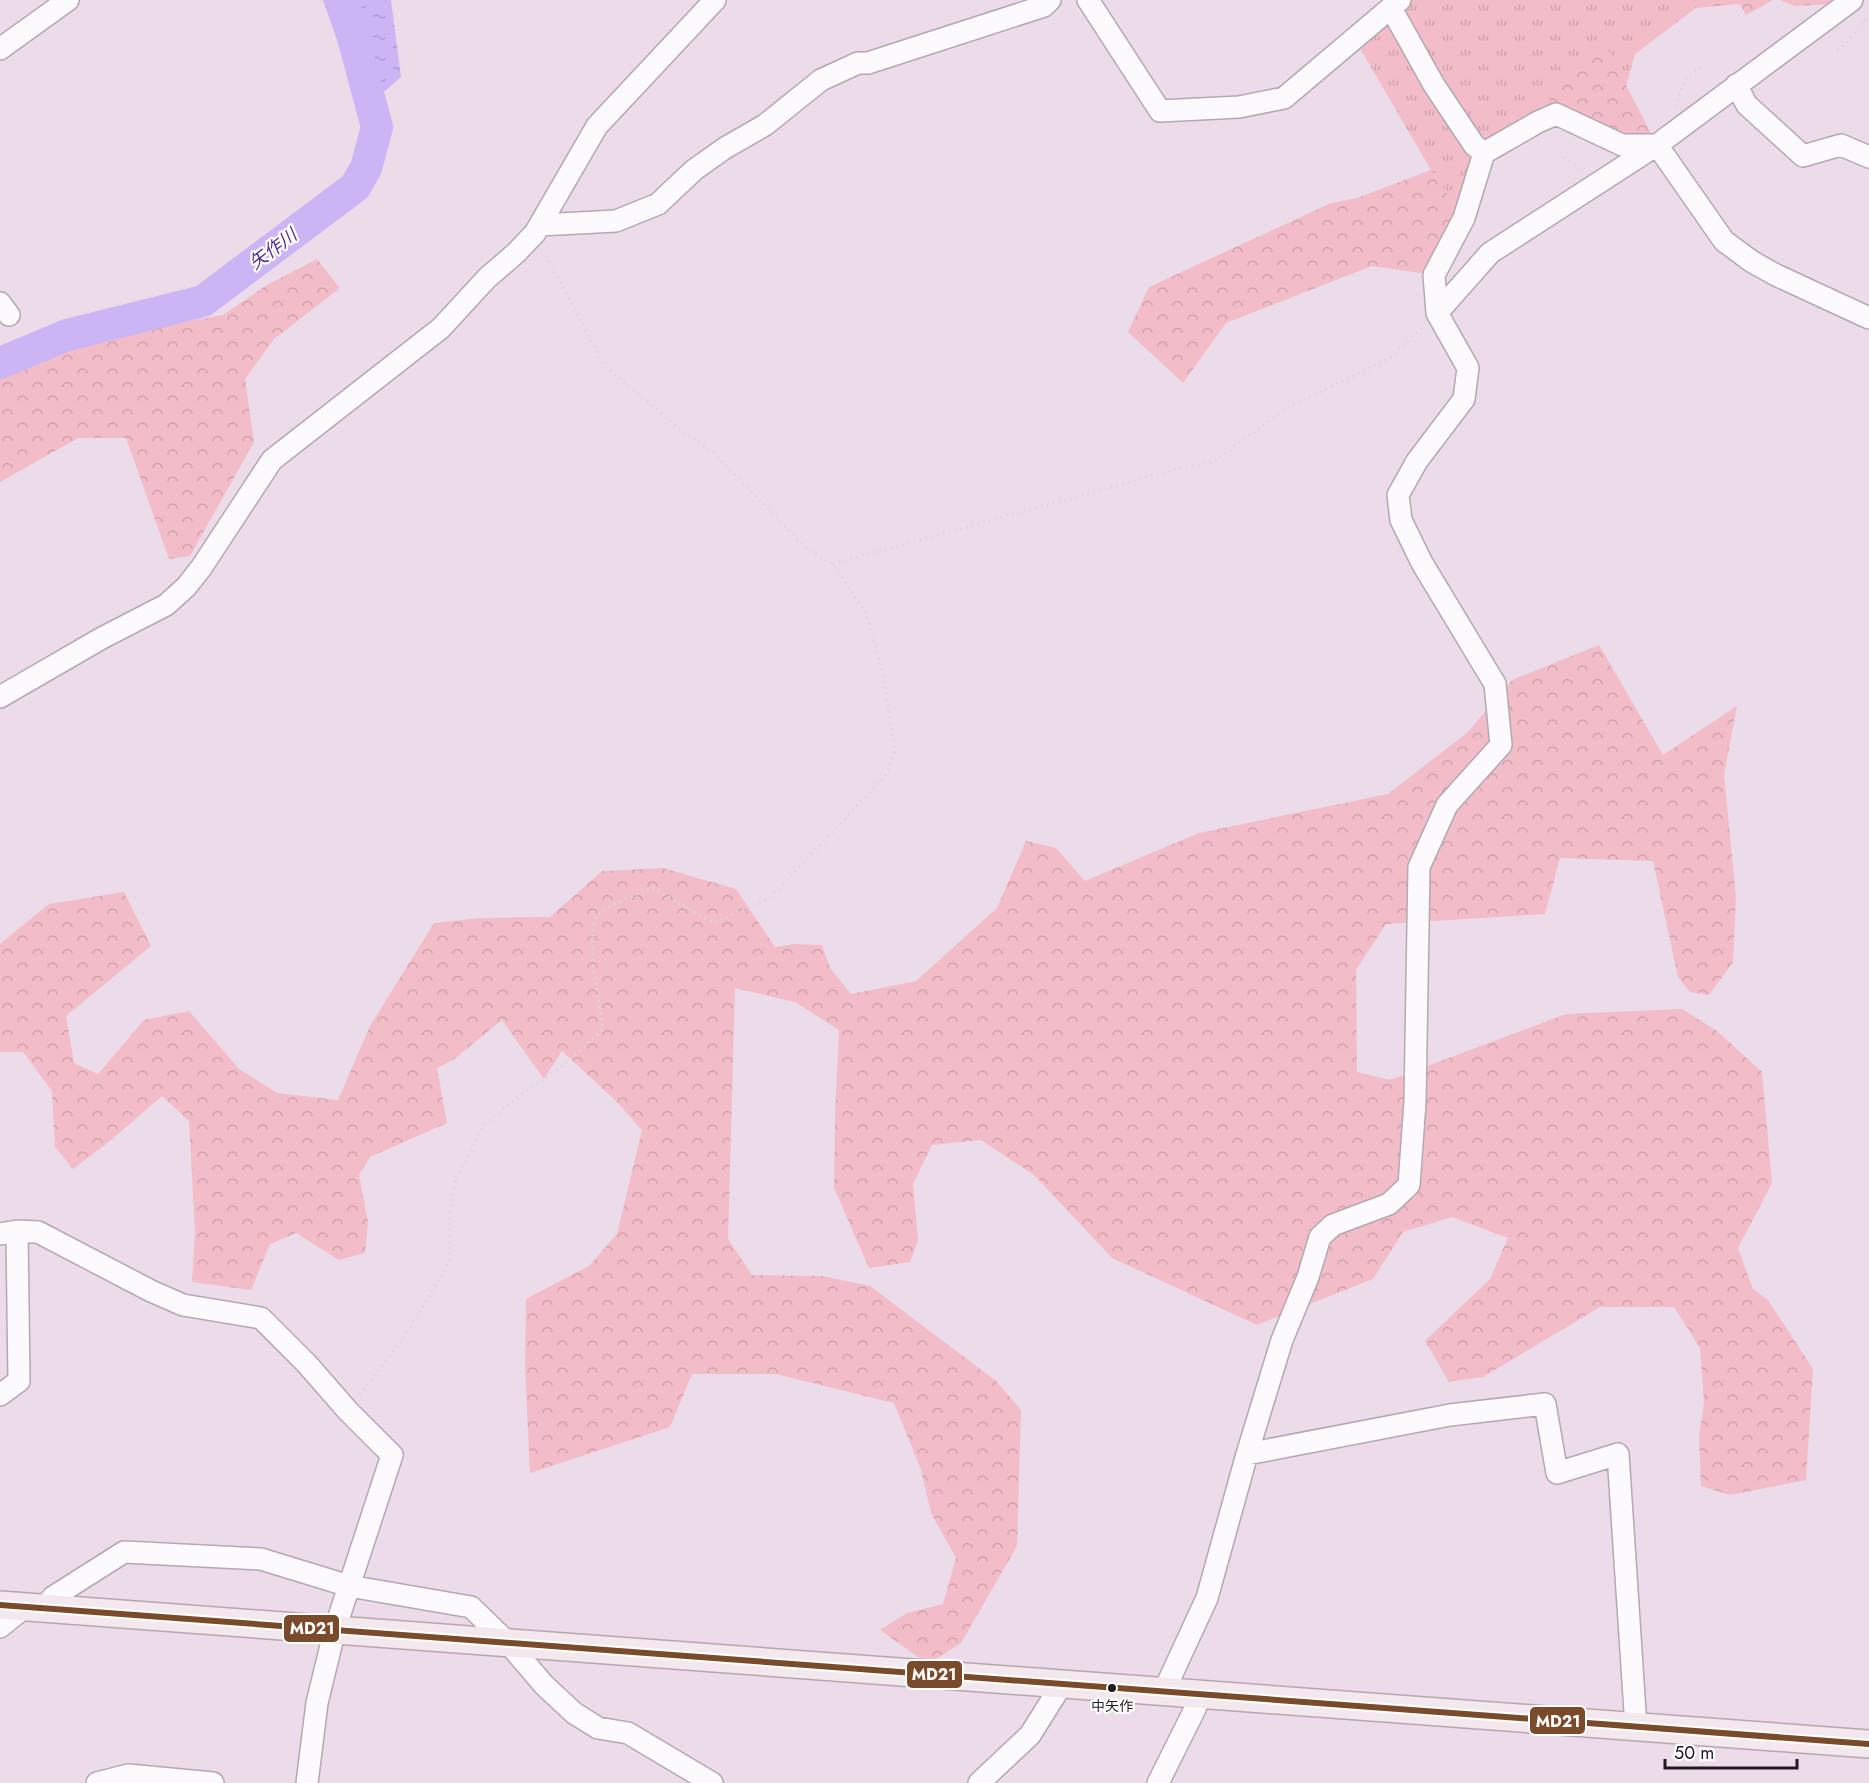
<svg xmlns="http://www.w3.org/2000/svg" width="1869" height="1783" font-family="Jost,'Noto Sans JP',sans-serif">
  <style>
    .grass { fill: url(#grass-tufts) }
    .forest { fill: url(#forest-crowns) }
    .water { fill: url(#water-ripples) }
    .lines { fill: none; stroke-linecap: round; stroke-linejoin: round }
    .river { stroke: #ccb5f5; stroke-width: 32 }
    .minor-casing { stroke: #b5a8b2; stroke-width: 24 }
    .major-casing { stroke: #b9a5b0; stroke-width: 30 }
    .path { stroke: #dcd7da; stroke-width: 3; stroke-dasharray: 1.5 4.5; stroke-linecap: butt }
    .minor { stroke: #fcfafc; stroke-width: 21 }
    .major { stroke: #f2e8ed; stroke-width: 27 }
    .bus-1-casing { stroke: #fff; stroke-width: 10 }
    .bus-1 { stroke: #7a4b2a; stroke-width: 6 }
    .bus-dot { fill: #231921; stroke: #fff; stroke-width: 2 }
    .labels { text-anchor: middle; stroke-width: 4.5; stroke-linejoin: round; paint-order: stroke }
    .bus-label { font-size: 14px; fill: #231921; stroke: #fff }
    .water-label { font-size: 18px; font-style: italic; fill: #563193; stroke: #fff }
    .line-badge { stroke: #fff; stroke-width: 2 }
    .badge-label { font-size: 16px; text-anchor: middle; font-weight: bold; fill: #fff }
  </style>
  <defs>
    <pattern id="grass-tufts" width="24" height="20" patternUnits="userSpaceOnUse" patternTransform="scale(1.5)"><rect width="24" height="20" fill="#f2bdc9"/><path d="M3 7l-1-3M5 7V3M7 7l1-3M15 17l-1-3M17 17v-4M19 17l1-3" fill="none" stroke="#cfa2ac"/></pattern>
    <pattern id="forest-crowns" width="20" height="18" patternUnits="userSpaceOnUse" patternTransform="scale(1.5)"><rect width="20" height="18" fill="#f2bdc9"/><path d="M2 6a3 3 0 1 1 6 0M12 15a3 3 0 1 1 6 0" fill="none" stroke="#cfa2ac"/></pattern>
    <pattern id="water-ripples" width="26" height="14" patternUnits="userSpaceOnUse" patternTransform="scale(1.5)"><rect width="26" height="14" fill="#ccb5f5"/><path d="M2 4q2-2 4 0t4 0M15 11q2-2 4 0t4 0" fill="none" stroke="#af9bd2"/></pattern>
  </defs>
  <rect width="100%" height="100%" fill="#ecdbe8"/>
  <path class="grass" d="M1400 0H1693L1696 8 1635 54 1626 86 1605 45 1545 88 1556 114 1485 153 1464 218 1431 170 1354 38Z"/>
  <path class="forest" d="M1693 0H1773L1746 15 1740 4 1696 8Z
    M1780 0H1846L1848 3 1795 6Z
    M1605 44 1657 145 1556 114 1544 88Z
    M1431 170 1464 218 1434 275 1372 266 1226 323 1183 383 1128 332 1149 287 1331 203 1357 198Z
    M317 259 340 288 274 339 245 379 254 442 190 556 169 559 126 438H78L0 482V368L73 341 223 315 267 285Z
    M1599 645 1663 755 1737 706 1724 775 1736 897 1733 962 1709 995 1690 992 1678 977 1653 861 1560 858 1545 914 1386 924 1356 970 1357 1072 1390 1080 1566 1014 1682 1009 1717 1031 1762 1072 1772 1183 1738 1248 1753 1289 1768 1300 1813 1369 1806 1480 1730 1495 1701 1486 1699 1436 1704 1403 1700 1348 1674 1307H1600L1483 1377 1449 1382 1425 1341 1490 1279 1508 1238 1452 1217 1403 1232 1373 1279 1257 1325 1112 1258 1034 1175 981 1140 932 1145 913 1184 918 1240 910 1262 869 1268 834 1188 835 1115 839 1030 795 1002 735 988 728 1239 752 1275 823 1276 870 1286 996 1381 1021 1410 1017 1546 961 1643 928 1664 880 1630 907 1613 943 1604 956 1558 931 1513 921 1470 894 1403 776 1374H692L670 1427 530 1473 525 1368 526 1299 589 1266 617 1234 642 1130 616 1101 562 1051 544 1079 502 1020 453 1060 437 1068 447 1123 370 1157 359 1175 368 1222 365 1253 339 1260 296 1233 270 1244 251 1290 192 1282 195 1231 189 1121 162 1096 110 1141 73 1169 55 1147 52 1091 23 1052H0V944L49 904 124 892 151 946 66 1016 74 1063 98 1074 144 1020 189 1011 239 1069 277 1093 338 1100 370 1026 434 923 481 918 550 917 602 871 663 868 736 889 775 947 795 944 822 945 830 968 851 994 916 981 997 908 1026 841 1056 848 1085 881 1199 833 1388 794 1468 732 1512 680Z"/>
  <path class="water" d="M323 0H391L401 77 362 111Z"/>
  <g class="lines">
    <path class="river" d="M0 363 67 335 203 301 355 187 366 168 377 127 343 0"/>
    <defs>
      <path id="minor" d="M1088 0 1160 111 1239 107 1284 98 1400 0
        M1391 8 1434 85 1474 145 1484 153 1538 122 1556 114 1622 145H1656
        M0 49 68 0
        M1736 85 1747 105 1803 156 1841 145 1869 157
        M1657 145 1724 241 1751 261 1776 275 1869 318
        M540 225 616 221 658 204 694 170 725 148 765 125 821 80 858 63H868L1044 6 1050 0
        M0 303 9 315
        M1437 313 1490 253 1657 145 1852 0
        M0 697 102 638 166 605 186 587 201 568 272 460 441 328 487 278 516 253 535 233 597 126 715 0
        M0 1234 17 1231 38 1232 151 1291 183 1305 261 1318 307 1364 348 1411 392 1455 335 1629 317 1703 307 1783
        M0 1395 19 1381 17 1231
        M1247 1454 1450 1415 1545 1404 1557 1473 1618 1454 1636 1727
        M44 1608 53 1597 124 1552 261 1559 349 1586 471 1607 509 1644 544 1685 574 1713 598 1728 628 1733 712 1783
        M0 1627 25 1607
        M1164 1691 1207 1598 1247 1454 1282 1340 1308 1277 1320 1237 1333 1225 1389 1204 1409 1185 1415 1102 1419 867 1447 805 1501 745 1495 684 1422 563 1401 520 1398 495 1417 461 1464 399 1468 368 1437 313 1434 275 1464 218 1484 153
        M97 1783 128 1775 213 1783
        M979 1783 1030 1735 1062 1684
        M1158 1783 1195 1709 1200 1693"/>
      <path id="major" d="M0 1605 1869 1744"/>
    </defs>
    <use href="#minor" class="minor-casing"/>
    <use href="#major" class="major-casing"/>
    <path class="path" d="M1837 50 1846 43 1869 16
      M1675 107 1686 78 1703 66
      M1564 157 1581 170
      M833 564 1180 468 1214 462 1285 409 1390 358 1423 326
      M360 1395 406 1334 450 1261V1212L456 1177 467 1160 484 1125 515 1099 561 1067 603 1030C600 1007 584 931 598 915 606 906 641 892 653 888L714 923 770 898 887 774 895 750 882 670 866 613 833 564 807 549 714 453 677 427 604 365 544 251"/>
    <use href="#minor" class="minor"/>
    <use href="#major" class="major"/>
    <defs>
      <path id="bus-1" d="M0 1605 1869 1744"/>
    </defs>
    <use href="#bus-1" class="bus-1-casing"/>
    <use href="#bus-1" class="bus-1"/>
  </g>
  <circle class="bus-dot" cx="1112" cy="1688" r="5"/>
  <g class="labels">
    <g class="bus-label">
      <text x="1112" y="1711">中矢作</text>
    </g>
    <g class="water-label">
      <text transform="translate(273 249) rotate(-37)" y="6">矢作川</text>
    </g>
  </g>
  <g class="line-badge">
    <rect x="283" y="1614" width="57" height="29" rx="6" fill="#7a4b2a"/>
    <rect x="906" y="1660" width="57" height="29" rx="6" fill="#7a4b2a"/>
    <rect x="1529" y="1706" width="57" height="29" rx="6" fill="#7a4b2a"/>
  </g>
  <g class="badge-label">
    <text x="312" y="1634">MD21</text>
    <text x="934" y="1680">MD21</text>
    <text x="1558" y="1727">MD21</text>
  </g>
  <path d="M1665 1759v9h132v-9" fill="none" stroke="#231921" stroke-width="3"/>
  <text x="1674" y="1759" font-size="18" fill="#231921" stroke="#ffffff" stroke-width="4.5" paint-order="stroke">50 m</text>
</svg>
